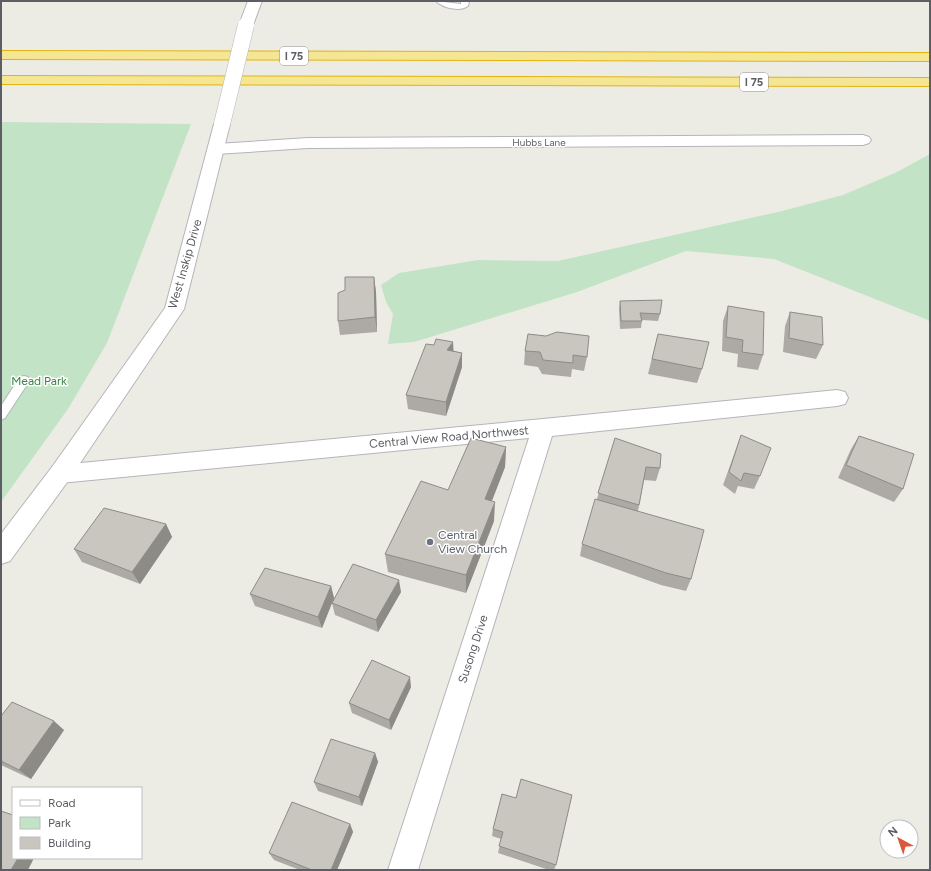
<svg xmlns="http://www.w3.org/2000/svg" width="931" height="871" font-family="Figtree,sans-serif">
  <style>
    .green { fill: #c2e3c5 }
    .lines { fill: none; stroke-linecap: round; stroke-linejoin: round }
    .service-casing { stroke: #b4b5ba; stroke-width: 2 }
    .minor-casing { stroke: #b4b5ba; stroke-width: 2 }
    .tertiary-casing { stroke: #b4b5ba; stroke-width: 2 }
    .motorway-casing { stroke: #e0b411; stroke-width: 2 }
    .service { fill: #fff; fill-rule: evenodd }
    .minor { fill: #fff; fill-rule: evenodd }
    .tertiary { fill: #fff; fill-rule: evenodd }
    .motorway { fill: #f5e693; fill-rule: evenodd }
    .tertiary-bridge-casing { stroke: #b4b5ba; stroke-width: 17; stroke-linecap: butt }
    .tertiary-bridge { stroke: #fff; stroke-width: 16 }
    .wall { fill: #adaaa5 }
    .shaded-wall { fill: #8d8b86 }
    .building { fill: #c9c6c0; stroke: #8d8b86 }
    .worship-dot { fill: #6b7280; stroke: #fff; stroke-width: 1.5 }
    .labels { text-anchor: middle; stroke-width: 3; stroke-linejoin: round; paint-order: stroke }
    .far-street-label { font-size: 10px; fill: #5c5e63; stroke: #fff }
    .shield { fill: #fff; stroke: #8d8e92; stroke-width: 1 }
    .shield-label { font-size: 11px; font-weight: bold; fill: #5c5e63 }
    .street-label { font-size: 12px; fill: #5c5e63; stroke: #fff }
    .park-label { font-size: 12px; fill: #3c8246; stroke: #fff }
    .worship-label { font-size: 12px; fill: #5b616d; stroke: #fff; text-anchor: start }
  </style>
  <rect width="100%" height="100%" fill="#edece4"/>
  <path class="green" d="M1 122 191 124 107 343 68 409 1 502Z
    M930 154V323L928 320 774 259 686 251 577 292 414 342 388 344 393 314 386 302 381 285 399 273 478 260 558 261 778 212 843 195 897 172Z"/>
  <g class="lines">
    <defs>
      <path id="service" d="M436 1 461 4V1H469L468 6C460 12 443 8 436 1Z
        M24 376 28 377 30 380 5 418 1 420V406L20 377Z"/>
      <path id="minor" d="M863 135 869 137 871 140 869 143 863 145 308 148 216 154 210 152 208 149 210 146 216 144 308 138Z
        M837 390 845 392 848 398 845 404 837 406 552 436 418 870H388L529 438 60 483 52 481 49 474 52 467 60 465 543 419Z"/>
      <path id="tertiary" d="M248 1H262L253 25 251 28 246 29 241 28 239 25Z
        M222 119 228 121 230 124 184 309 68 481 10 561 1 564V534L52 467 165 308 214 124 216 121Z"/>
      <path id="motorway" d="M1 51 930 53V61L1 59Z
        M1 76 930 78V86L1 84Z"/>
    </defs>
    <use href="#service" class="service-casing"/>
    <use href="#minor" class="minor-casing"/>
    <use href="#tertiary" class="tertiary-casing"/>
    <use href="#motorway" class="motorway-casing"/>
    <use href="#service" class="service"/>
    <use href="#minor" class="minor"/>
    <use href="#tertiary" class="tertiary"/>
    <use href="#motorway" class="motorway"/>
    <defs>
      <path id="tertiary-bridge" d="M222 124 246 25"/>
    </defs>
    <use href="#tertiary-bridge" class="tertiary-bridge-casing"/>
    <use href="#tertiary-bridge" class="tertiary-bridge"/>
  </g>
  <path class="wall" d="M374 277 376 292 377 332 340 335 338 321 345 290Z
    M620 301 660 314 658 321 642 320 641 328 620 329 619 309Z
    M728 306 763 355 758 370 737 367 738 354 722 351 723 321Z
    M790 312 823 345 816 359 783 352 785 326Z
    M528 334 587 357 584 371 572 369 571 377 542 374 538 367 524 365 525 351Z
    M658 334 702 369 697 383 648 374Z
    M454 351 462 353V367L446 416 408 409 406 395Z
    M741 435 760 476 754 489 738 486 735 494 723 485 736 449Z
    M859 436 903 489 894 502 838 478 851 449Z
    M615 438 660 468 656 481 644 480 638 511 691 579 686 591 661 585 580 556 582 544 597 499Z
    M506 447 505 467 492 501 494 521 466 593 388 572 385 554 448 490Z
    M166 524 172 537 140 584 82 562 74 549Z
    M331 586 334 598 401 592 378 632 335 615 332 603 322 628 255 606 250 594Z
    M411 687 391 730 352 713 349 703Z
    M1 716 64 730 31 779 1 765Z
    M375 753 378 762 362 806 318 791 314 782Z
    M502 794 556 865 554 870H549L498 853 501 839 492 836 493 829Z
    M350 824 353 832 337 870H300L274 860 269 853Z"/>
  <path class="shaded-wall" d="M374 277 376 292 377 332 375 317Z
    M453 342 454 357 447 350Z
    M462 353V367L446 416V402Z
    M506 447 505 467 485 518V499Z
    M495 502 494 521 466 593V575Z
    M166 524 172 537 140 584 132 572Z
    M399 580 401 592 378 632 376 620Z
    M331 586 334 598 322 628 318 617Z
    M410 677 411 687 391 730 389 720Z
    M54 721 64 730 31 779 19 770Z
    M375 753 378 762 362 806 359 797Z
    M350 824 353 832 337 870H331Z
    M18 858H34L28 870H11Z"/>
  <path class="building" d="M345 277H374L375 317 338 321V293L345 290Z
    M662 300 660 314 640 313 642 321H621L620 301Z
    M728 306 764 312 763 355 742 352 743 340 726 337Z
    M790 312 822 317 823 345 789 338Z
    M557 332 589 336 587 357 573 355V363L543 360 540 352 525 351 528 334 546 336Z
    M658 334 709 342 702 369 652 359Z
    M436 339 453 342 447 350 462 353 446 402 406 395 426 344 434 345Z
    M741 435 771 448 760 476 744 473 741 481 729 472Z
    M859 436 914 454 903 489 846 465Z
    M471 438 506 447 485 499 495 502 466 575 385 554 421 481 448 490Z
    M615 438 661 454 660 468 646 467 639 505 598 493Z
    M595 499 704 530 691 579 666 573 582 544Z
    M104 508 166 524 132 572 74 549Z
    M353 564 399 580 376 620 332 603Z
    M265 568 331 586 318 617 250 594Z
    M372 660 410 677 389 720 349 703Z
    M12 702 54 721 19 770 1 761V716Z
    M331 739 375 753 359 797 314 782Z
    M521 779 572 795 556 865 499 846 503 832 493 829 502 794 516 798Z
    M292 802 350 824 331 870H312L269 853Z
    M1 811 13 815V858H18L11 870H1Z"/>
  <circle class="worship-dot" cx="430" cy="542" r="4"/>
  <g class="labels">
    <g class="far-street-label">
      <text x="539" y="146">Hubbs Lane</text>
    </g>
    <g class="shield">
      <rect x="280" y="47" width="28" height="18" rx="3"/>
      <rect x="740" y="73" width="28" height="18" rx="3"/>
    </g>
    <g class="shield-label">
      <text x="294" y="60">I 75</text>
      <text x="754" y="86">I 75</text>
    </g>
    <g class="street-label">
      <text transform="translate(185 264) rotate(-74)" y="4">West Inskip Drive</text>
      <text transform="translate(449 437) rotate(-5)" y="4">Central View Road Northwest</text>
      <text transform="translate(473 649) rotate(-72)" y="4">Susong Drive</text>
    </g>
    <g class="park-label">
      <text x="39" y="385">Mead Park</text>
    </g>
    <g class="worship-label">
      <text x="438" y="539">Central<tspan x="438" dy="14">View Church</tspan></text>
    </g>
  </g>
  <rect width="931" height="871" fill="none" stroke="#5c5e63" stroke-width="4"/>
  <rect x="12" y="787" width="130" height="72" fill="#ffffff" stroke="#bebfc1"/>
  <rect x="20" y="800" width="20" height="6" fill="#ffffff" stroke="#bebfc1"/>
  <text x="48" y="807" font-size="12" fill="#5c5e63">Road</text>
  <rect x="20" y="817" width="20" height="12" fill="#c2e3c5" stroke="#bebfc1"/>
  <text x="48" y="827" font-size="12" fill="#5c5e63">Park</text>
  <rect x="20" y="837" width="20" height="12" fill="#c9c6c0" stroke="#bebfc1"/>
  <text x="48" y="847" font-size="12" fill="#5c5e63">Building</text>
  <g transform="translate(899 839) rotate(320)"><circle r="19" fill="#ffffff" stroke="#bebfc1"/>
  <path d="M0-3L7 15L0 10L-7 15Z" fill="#dc573b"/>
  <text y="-6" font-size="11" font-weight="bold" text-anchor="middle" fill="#5c5e63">N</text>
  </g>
</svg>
